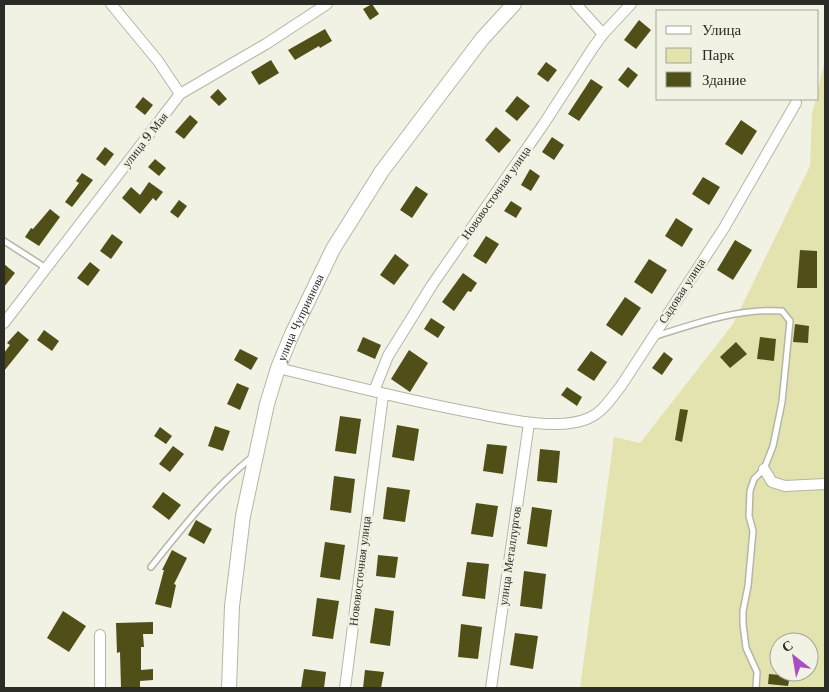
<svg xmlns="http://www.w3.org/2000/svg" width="829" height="692" font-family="'Libre Baskerville',serif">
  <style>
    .green { fill: #e2e3ae; fill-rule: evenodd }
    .building { fill: #504f17 }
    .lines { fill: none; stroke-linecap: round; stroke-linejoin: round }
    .service-casing { stroke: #b5b5a7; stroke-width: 8 }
    .minor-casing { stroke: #b5b5a7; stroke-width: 12 }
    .tertiary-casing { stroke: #b5b5a7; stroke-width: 16 }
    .service { stroke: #fff; stroke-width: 5 }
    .minor { stroke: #fff; stroke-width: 10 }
    .tertiary { stroke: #fff; stroke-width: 14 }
    .labels { text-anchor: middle; stroke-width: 5; stroke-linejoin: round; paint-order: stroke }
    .street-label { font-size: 12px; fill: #2c2c27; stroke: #f2f2e4 }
  </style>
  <rect width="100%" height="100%" fill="#f2f2e4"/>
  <path class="green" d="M825 59V688H580L614 437 640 443 733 324 810 166 812 114 816 99H818V90ZM779 642H809V672H779Z"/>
  <path class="building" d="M372 4 379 14 370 20 363 9Z
    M639 20 651 30 636 49 624 40Z
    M325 29 332 41 320 48 319 46 295 60 288 50Z
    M271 60 279 73 259 85 251 72Z
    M546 62 557 70 548 82 537 74Z
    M628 67 638 75 628 88 618 80Z
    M591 79 603 87 579 121 568 114Z
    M218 89 227 99 219 106 210 97Z
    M517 96 530 106 517 121 505 111Z
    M143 97 153 105 145 115 135 107Z
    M190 115 198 122 184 139 175 132Z
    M741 120 757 131 742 155 725 144Z
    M496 127 511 140 499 153 485 140Z
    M552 137 564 145 554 160 542 152Z
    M105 147 114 154 105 166 96 159Z
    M155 159 166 168 159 176 148 167Z
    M530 169 540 176 531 191 521 185Z
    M82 173 93 180 72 207 65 202 79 183 76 181Z
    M703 177 720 187 709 205 692 194Z
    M149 182 163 192 156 201 153 198 140 214 122 198 131 187 140 195Z
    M416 186 428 194 412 218 400 210Z
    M179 200 187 206 178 218 170 212Z
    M511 201 522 208 516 218 504 211Z
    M50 209 60 217 39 246 25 237 31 228 33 229Z
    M676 218 693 229 682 247 665 236Z
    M112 234 123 242 111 259 100 251Z
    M486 236 499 244 486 264 473 256Z
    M735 240 752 250 733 280 717 270Z
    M800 250 817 251V288H797Z
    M395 254 409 265 394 285 380 275Z
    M649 259 667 270 652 294 634 282Z
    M90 262 100 270 88 286 77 278Z
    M4 264 15 273 4 287Z
    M463 273 477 283 471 292 468 291 454 311 442 302Z
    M625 297 641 308 622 336 606 325Z
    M431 318 445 327 438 338 424 329Z
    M795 324 809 326 808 343 793 342Z
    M44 330 59 341 52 351 37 340Z
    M18 331 29 340 4 371V353L10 345 7 343Z
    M363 337 381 345 375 359 357 351Z
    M760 337 776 339 774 361 757 359Z
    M736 342 747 354 730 368 720 357Z
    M240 349 258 358 251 370 234 360Z
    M409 350 428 363 410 392 391 379Z
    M591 351 607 362 594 381 577 370Z
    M664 352 673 359 662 375 652 368Z
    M237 383 249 388 240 410 227 404Z
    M567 387 582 397 577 406 561 395Z
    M680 409 688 410 682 442 675 440Z
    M340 416 361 419 356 454 335 451Z
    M397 425 419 429 414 461 392 457Z
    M215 426 230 431 223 451 208 446Z
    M160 427 172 436 166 444 154 436Z
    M487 444 507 446 503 474 483 471Z
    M173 446 184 454 170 472 159 464Z
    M540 449 560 451 557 483 537 481Z
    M334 476 355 479 351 513 330 510Z
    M387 487 410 490 405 522 383 519Z
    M163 492 181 505 169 520 152 507Z
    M476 503 498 506 493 537 471 534Z
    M532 507 552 510 547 547 527 544Z
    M196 520 212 529 204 544 188 535Z
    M325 542 345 545 340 580 320 577Z
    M172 550 187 558 174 584 176 585 171 608 155 604 164 570H162Z
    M378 555 398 557 395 578 376 576Z
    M467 562 489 564 485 599 462 596Z
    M524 571 546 574 542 609 520 606Z
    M317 598 339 601 333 639 312 636Z
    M375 608 394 611 390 646 370 643Z
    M63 611 86 626 69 652 47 638Z
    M153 622V634H143L144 647H141V670L153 669V680L140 681V688H121L120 652 117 653 116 623Z
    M461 624 482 627 478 659 458 657Z
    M515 633 538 636 533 669 510 665Z
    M304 669 326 672 324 688H301Z
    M365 670 384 672 381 688H363Z
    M769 674 790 676 788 686 768 684Z"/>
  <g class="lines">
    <defs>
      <path id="service" d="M4 241 46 268
        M656 336C697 323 739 308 782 311L790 321 782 402 773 446 764 469 754 479 750 491 749 516 753 531 748 586 743 611V624L746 648 757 672 756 688
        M151 567C182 528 213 489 252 457"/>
      <path id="minor" d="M111 4 158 61 180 94
        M576 4 603 34
        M4 323 180 94 266 44 327 4
        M278 368C345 384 412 402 480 414 509 420 562 431 589 418 603 412 612 397 621 386L724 228 796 103
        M374 391 388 356 432 285 543 125 593 48 603 34 631 4
        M764 469 772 482 785 486 825 484
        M100 635V688
        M345 688 383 395
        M491 688 529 423"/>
      <g id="tertiary">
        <path id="s1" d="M229 688 232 606 243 516 267 404 278 368 292 334 333 249 382 171 482 39 514 4"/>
      </g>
    </defs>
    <use href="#service" class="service-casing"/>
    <use href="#minor" class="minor-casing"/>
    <use href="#tertiary" class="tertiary-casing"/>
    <use href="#service" class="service"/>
    <use href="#minor" class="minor"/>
    <use href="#tertiary" class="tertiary"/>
  </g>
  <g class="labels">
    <g class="street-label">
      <text transform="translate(145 140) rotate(-52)" y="4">улица 9 Мая</text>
      <text transform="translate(496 193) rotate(-55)" y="4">Нововосточная улица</text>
      <text transform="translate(682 291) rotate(-57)" y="4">Садовая улица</text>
      <text dy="4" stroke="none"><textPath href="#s1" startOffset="380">улица Чуприянова</textPath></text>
      <text transform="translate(510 556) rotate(-82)" y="4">улица Металлургов</text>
      <text transform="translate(360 571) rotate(-83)" y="4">Нововосточная улица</text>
    </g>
  </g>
  <rect width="829" height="692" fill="none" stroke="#2c2c27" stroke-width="10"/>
  <rect x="656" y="10" width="162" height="90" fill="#f2f2e4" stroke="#a3a398"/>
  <rect x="666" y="26" width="25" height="8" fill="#ffffff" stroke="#a3a398"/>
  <text x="702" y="35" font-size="15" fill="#2c2c27">Улица</text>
  <rect x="666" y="48" width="25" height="15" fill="#e2e3ae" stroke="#a3a398"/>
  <text x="702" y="60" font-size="15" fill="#2c2c27">Парк</text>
  <rect x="666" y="72" width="25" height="15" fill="#504f17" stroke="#a3a398"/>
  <text x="702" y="85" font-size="15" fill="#2c2c27">Здание</text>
  <g transform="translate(794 657) rotate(329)"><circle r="24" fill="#f2f2e4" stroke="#a3a398"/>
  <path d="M0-4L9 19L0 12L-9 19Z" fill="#a751c0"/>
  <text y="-8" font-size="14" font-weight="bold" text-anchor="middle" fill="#2c2c27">С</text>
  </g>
</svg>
